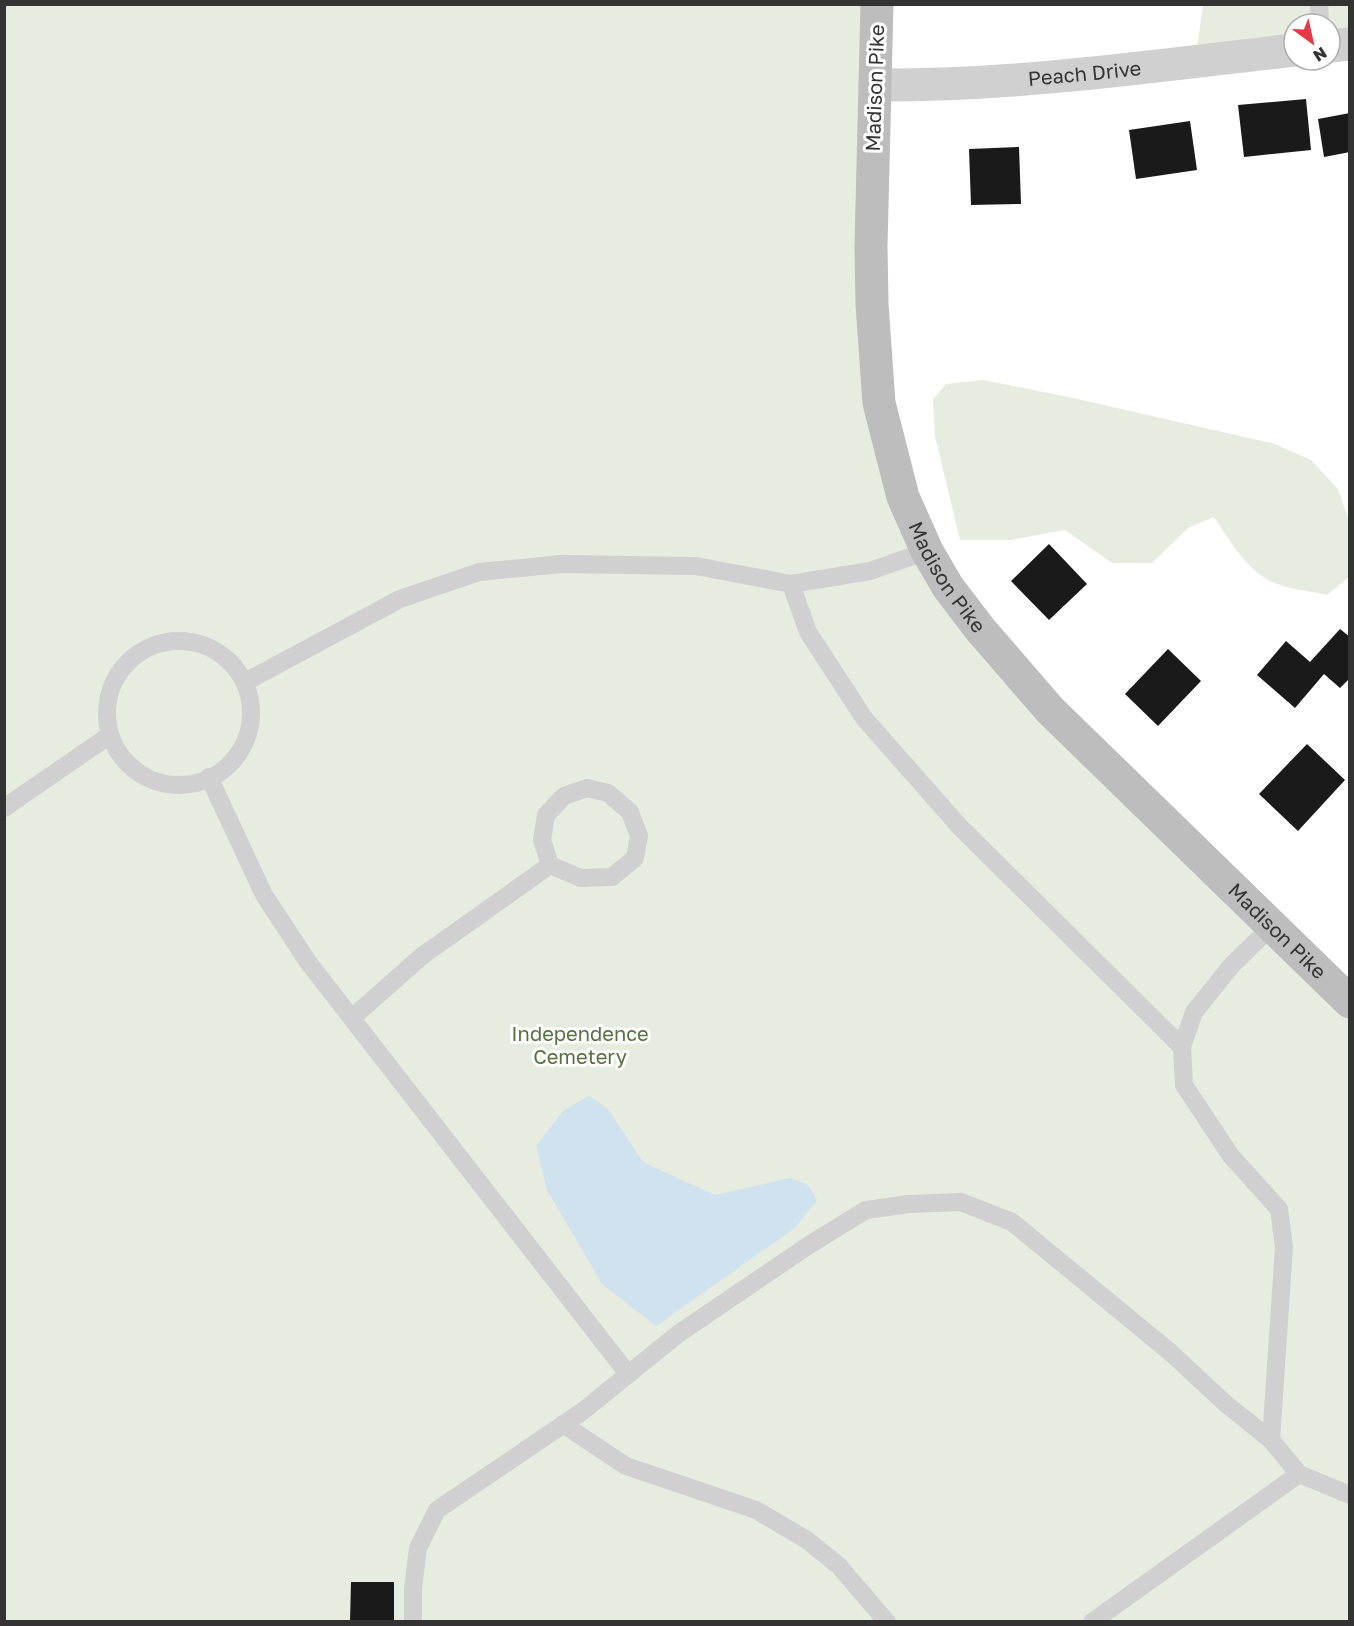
<svg xmlns="http://www.w3.org/2000/svg" width="1354" height="1626" font-family="'Golos Text',sans-serif">
  <style>
    .green { fill: #e6ecdf }
    .water { fill: #cfe2ee }
    .building { fill: #1a1a1a }
    .lines { fill: none; stroke-linecap: round; stroke-linejoin: round }
    .lane { stroke: #d0d0d0; stroke-width: 18 }
    .street { stroke: #d0d0d0; stroke-width: 33 }
    .secondary { stroke: #bdbdbd; stroke-width: 33 }
    .labels { text-anchor: middle; stroke-width: 6; stroke-linejoin: round; paint-order: stroke }
    .street-label { font-size: 20px; fill: #333; stroke: #fff }
    .park-label { font-size: 20px; fill: #56703f; stroke: #fff }
  </style>
  <rect width="100%" height="100%" fill="#fff"/>
  <path class="green" d="M5 5H877L879 403 948 587 1349 1002V1621L5 1622Z
    M1203 5H1349V44L1330 46V24H1294V50L1196 54Z
    M983 380 1073 398 1275 444 1311 460 1338 489 1349 521V577L1327 595C1311 591 1292 590 1277 584 1247 572 1231 542 1214 517L1188 528 1152 563H1112L1065 530 1010 540H960L935 436 933 399 946 384Z"/>
  <path class="water" d="M589 1096 609 1110 643 1162 715 1195 790 1178 808 1185 817 1200 795 1228 656 1326 602 1284 547 1190 536 1146 564 1110Z"/>
  <path class="building" d="M1306 99 1311 150 1244 157 1238 105Z
    M1350 113V152L1324 157 1318 119Z
    M1190 121 1197 170 1136 179 1129 130Z
    M1019 147 1021 204 971 205 969 149Z
    M1049 544 1087 584 1049 620 1011 581Z
    M1340 629 1350 637V678L1340 688 1324 674 1295 708 1257 675 1286 641 1310 662Z
    M1168 649 1201 681 1158 726 1125 694Z
    M1307 744 1345 780 1298 831 1259 794Z
    M351 1582H394V1622H350Z"/>
  <g class="lines">
    <path class="lane" d="M1319 4 1320 24
      M791 584 808 632 864 718 959 826 1182 1047
      M107 713a72 72 0 1 1 144 0a72 72 0 1 1-144 0Z
      M245 682 400 599 479 572 561 564 696 566 791 584 870 571 927 551
      M209 777 264 895 308 962 628 1374
      M4 808 110 735
      M352 1018 422 956 550 865 581 878 612 877 635 858 639 836 630 812 608 793 587 788 564 796 546 815 542 840 550 865
      M563 1424 626 1466 756 1510 807 1540 839 1566 887 1622
      M1271 1440 1284 1247 1279 1209 1231 1156 1184 1085 1182 1047 1194 1012 1232 965 1271 927
      M413 1622V1589L418 1548 437 1510 583 1411 678 1334 809 1245 866 1210 909 1204 961 1202 1012 1222 1170 1352 1226 1404 1271 1440 1299 1474 1350 1495
      M1092 1622 1299 1474"/>
    <g class="street">
      <path d="M1330 46 1350 44"/>
      <path id="s1" d="M875 85C1015 86 1155 66 1294 50"/>
    </g>
    <path class="secondary" id="s2" d="M877 4 871 246 872 304 879 403 903 497 927 551 948 587 980 629 1050 710 1350 1002"/>
  </g>
  <g class="labels">
    <g class="street-label">
      <text dy="7" stroke="none"><textPath href="#s1" startOffset="210">Peach Drive</textPath></text>
      <text transform="translate(875 88) rotate(-88)" y="7">Madison Pike</text>
      <text dy="7" stroke="none"><textPath href="#s2" startOffset="588">Madison Pike</textPath></text>
      <text dy="7" stroke="none"><textPath href="#s2" startOffset="1074">Madison Pike</textPath></text>
    </g>
    <g class="park-label">
      <text x="580" y="1041">Independence<tspan x="580" dy="23">Cemetery</tspan></text>
    </g>
  </g>
  <rect width="1354" height="1626" fill="none" stroke="#333333" stroke-width="12"/>
  <g transform="translate(1312 42) rotate(147)"><circle r="28" fill="#ffffff" stroke="#adadad" stroke-width="1.5"/>
  <path d="M0-4.5L10 22L0 15L-10 22Z" fill="#e63946"/>
  <text y="-9" font-size="16" font-weight="bold" text-anchor="middle" fill="#333333">N</text>
  </g>
</svg>
